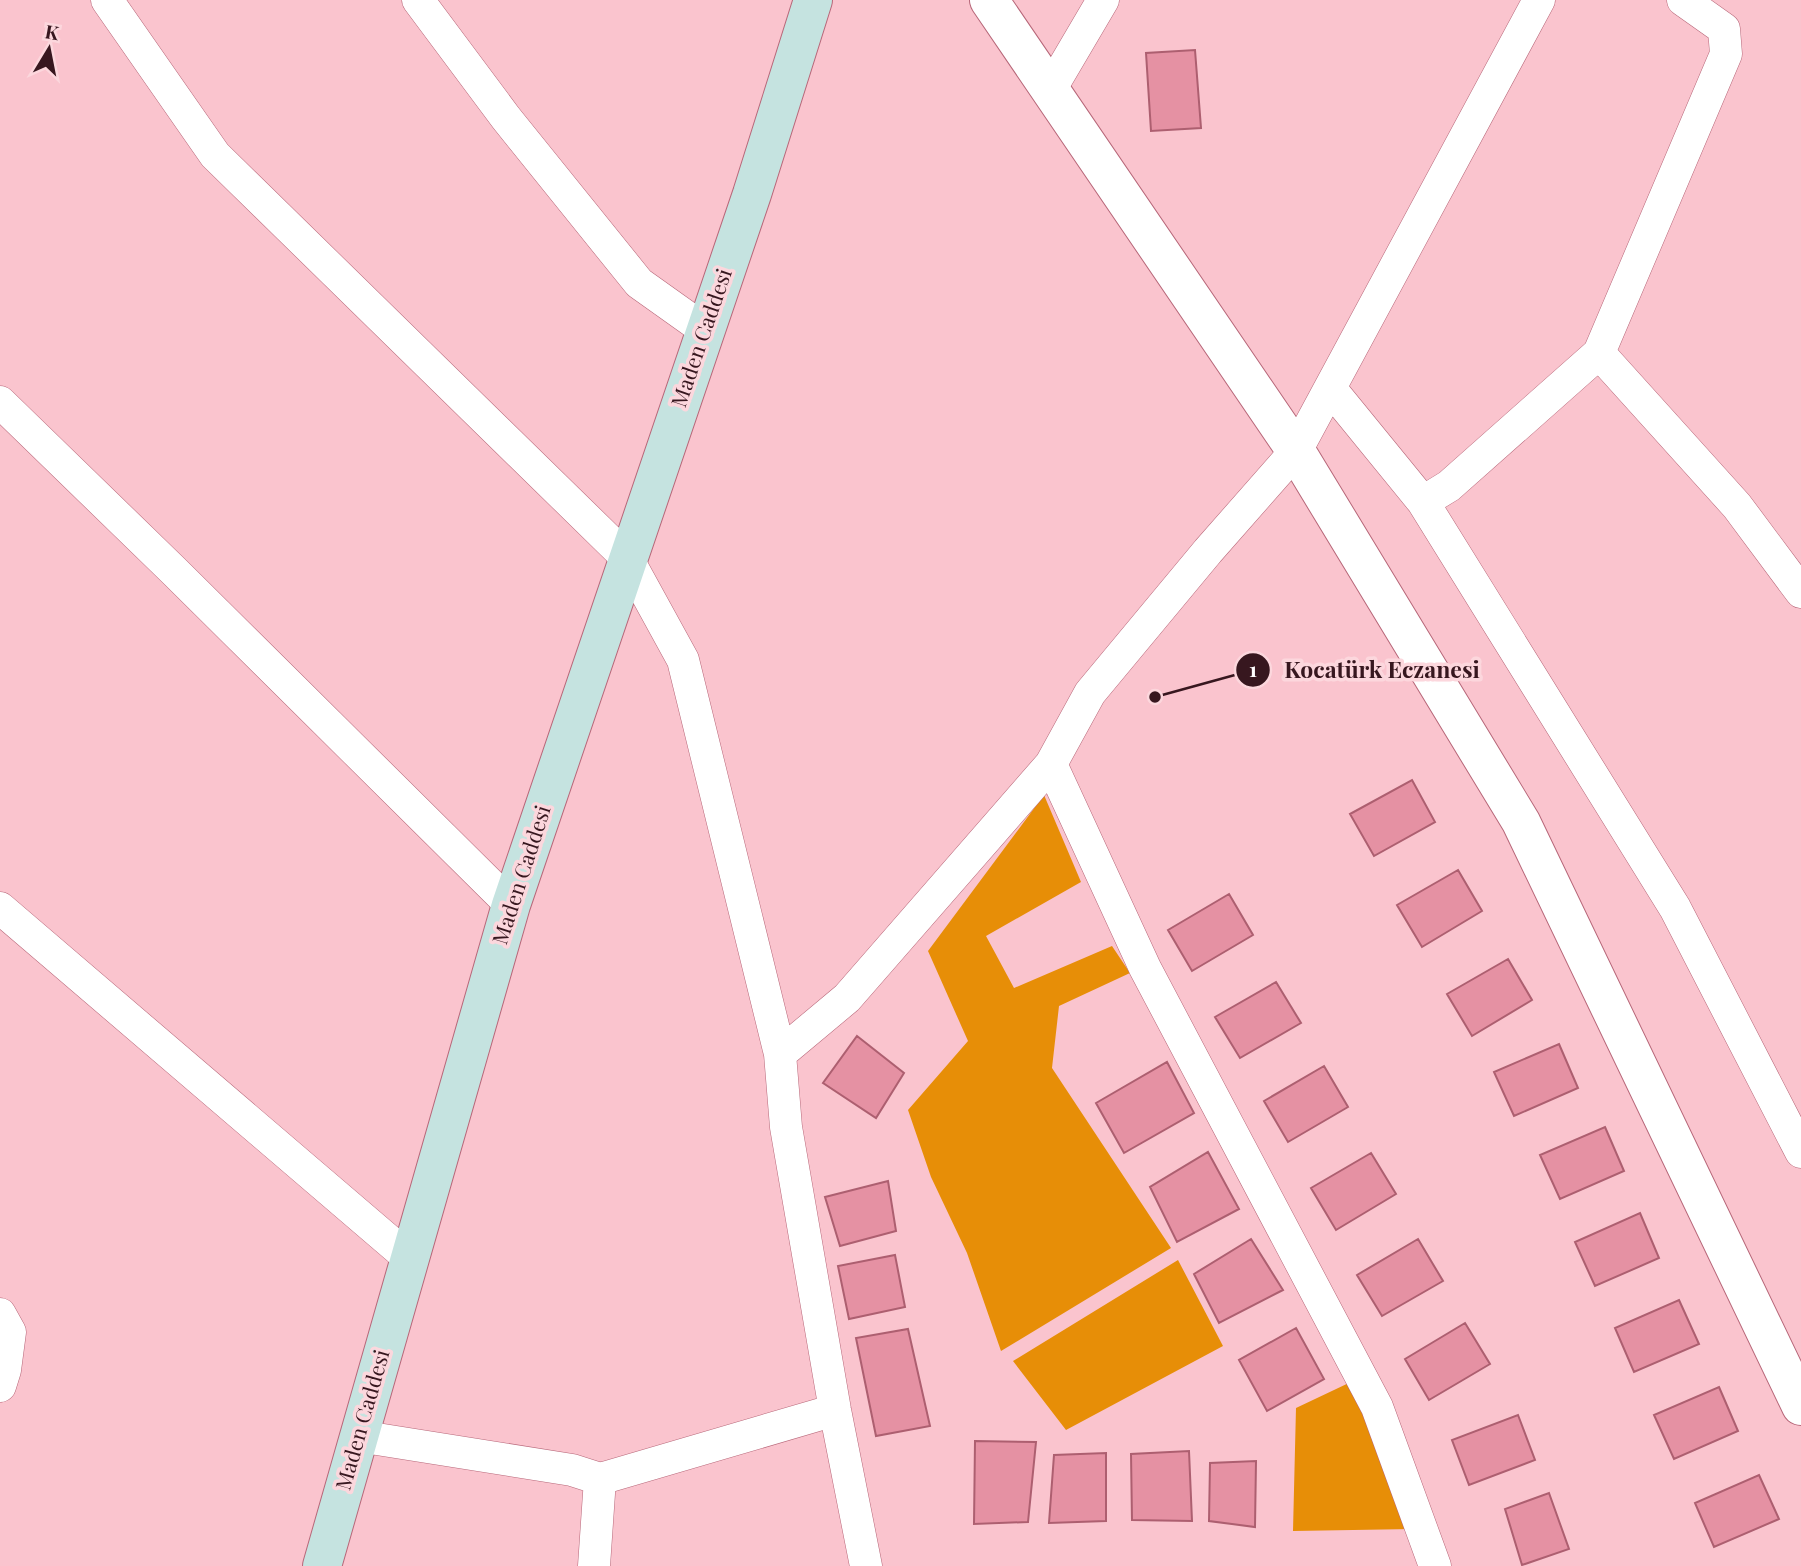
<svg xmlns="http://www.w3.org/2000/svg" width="1801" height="1566" font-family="'Playfair Display',serif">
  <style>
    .green { fill: #e78e07 }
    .building { fill: #e591a3; stroke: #ad5f70; stroke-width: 2 }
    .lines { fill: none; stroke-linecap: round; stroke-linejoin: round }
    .minor-casing { stroke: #b76779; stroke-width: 33 }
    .tertiary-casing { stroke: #b76779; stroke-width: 40 }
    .secondary-casing { stroke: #b76779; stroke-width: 40 }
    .minor { stroke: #fff; stroke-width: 32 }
    .tertiary { stroke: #fff; stroke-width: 38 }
    .secondary { stroke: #c5e3e0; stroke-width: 38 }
    .labels { text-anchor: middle; stroke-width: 7; stroke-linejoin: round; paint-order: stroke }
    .street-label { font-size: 21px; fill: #37171f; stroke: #fcd7dd }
    .leader { fill: none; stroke: #37171f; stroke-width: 2.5 }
    .callout-dot { fill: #37171f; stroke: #fcd7dd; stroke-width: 2.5 }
    .mark-label { font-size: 21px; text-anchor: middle; font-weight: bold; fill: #fff }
    .callout-label { font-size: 23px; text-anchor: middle; font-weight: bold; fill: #37171f; stroke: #fcd7dd; stroke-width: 7; stroke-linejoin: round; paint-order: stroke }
  </style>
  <rect width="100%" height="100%" fill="#fac4ce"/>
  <path class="green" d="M1044 795 1081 882 986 936 1014 988 1112 946 1130 973 1059 1006 1052 1068 1171 1248 1001 1351 967 1253 931 1177 908 1110 968 1041 928 951Z
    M1178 1260 1223 1346 1066 1430 1013 1361Z
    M1353 1381 1413 1529 1293 1531 1296 1408Z"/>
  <path class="building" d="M1195 50 1201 128 1151 131 1146 53Z
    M1412 780 1435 822 1374 856 1350 814Z
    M1458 870 1482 911 1422 947 1397 905Z
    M1229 894 1253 935 1192 971 1168 930Z
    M1508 959 1532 1000 1472 1036 1447 994Z
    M1276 982 1301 1023 1240 1058 1215 1017Z
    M857 1036 904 1073 876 1118 823 1083Z
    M1559 1044 1578 1088 1514 1116 1494 1072Z
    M1167 1062 1194 1113 1124 1153 1096 1103Z
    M1324 1066 1348 1107 1288 1142 1264 1101Z
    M1605 1127 1624 1171 1560 1199 1540 1155Z
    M1208 1152 1239 1209 1177 1242 1150 1187Z
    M1371 1153 1396 1194 1336 1230 1311 1188Z
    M888 1181 896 1231 840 1246 825 1197Z
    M1640 1213 1659 1258 1595 1286 1575 1242Z
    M1251 1239 1283 1290 1219 1323 1194 1274Z
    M1418 1239 1443 1281 1382 1316 1357 1275Z
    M895 1255 905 1307 849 1319 838 1266Z
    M1679 1300 1699 1344 1634 1372 1615 1328Z
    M1465 1323 1490 1364 1429 1400 1405 1359Z
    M1296 1328 1324 1379 1267 1411 1239 1360Z
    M908 1329 930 1426 876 1436 856 1338Z
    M1719 1387 1738 1431 1674 1459 1654 1415Z
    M1518 1415 1535 1460 1469 1485 1452 1440Z
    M975 1441 1036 1442 1028 1522 974 1524Z
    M1189 1451 1192 1521 1132 1520 1131 1454Z
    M1106 1453V1521L1049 1523 1054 1455Z
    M1256 1461 1255 1527 1209 1521 1210 1463Z
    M1759 1475 1779 1519 1714 1547 1695 1503Z
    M1549 1493 1569 1549 1522 1565 1505 1509Z"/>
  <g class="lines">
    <defs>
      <path id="minor" d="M107 0 215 155 627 558 683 660 780 1054 786 1127 835 1410 866 1566
        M418 0 506 118 639 283 705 330
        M1050 90 1103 0
        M1599 353 1737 506 1801 592
        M1330 388 1423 502 1675 908 1801 1152
        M0 402 174 571 511 905
        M1423 502 1449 486 1599 353 1726 54 1724 29 1683 0
        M1051 764 1145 968 1377 1407 1435 1566
        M0 908 409 1258
        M780 1054 847 998 1051 764 1090 693 1208 551 1296 451 1539 0
        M0 1314 10 1332 5 1370 0 1386
        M358 1436 572 1470 600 1479 835 1410
        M594 1566 600 1479"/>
      <path id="tertiary" d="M989 0 1296 451 1521 822 1801 1406"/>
      <path id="secondary" d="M322 1566 511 905 752 194 813 0"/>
    </defs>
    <use href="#minor" class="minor-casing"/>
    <use href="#tertiary" class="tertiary-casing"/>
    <use href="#secondary" class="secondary-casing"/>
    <use href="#minor" class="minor"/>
    <use href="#tertiary" class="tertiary"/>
    <use href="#secondary" class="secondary"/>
  </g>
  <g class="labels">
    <g class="street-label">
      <text transform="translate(702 338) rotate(-71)" y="7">Maden Caddesi</text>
      <text transform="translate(522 875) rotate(-72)" y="7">Maden Caddesi</text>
      <text transform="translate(363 1420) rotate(-74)" y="7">Maden Caddesi</text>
    </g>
  </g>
  <path class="leader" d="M1155 697L1253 670"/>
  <g class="callout-dot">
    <circle cx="1155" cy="697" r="7"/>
    <circle cx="1253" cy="670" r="18"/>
  </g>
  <g class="mark-label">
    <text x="1253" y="677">1</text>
  </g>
  <g class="callout-label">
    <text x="1382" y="678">Kocatürk Eczanesi</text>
  </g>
  <g transform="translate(49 49) rotate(10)" stroke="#fcd7dd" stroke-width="5" paint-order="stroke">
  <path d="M0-5L12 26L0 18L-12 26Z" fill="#37171f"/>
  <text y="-10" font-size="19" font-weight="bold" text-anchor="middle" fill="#37171f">K</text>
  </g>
</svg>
